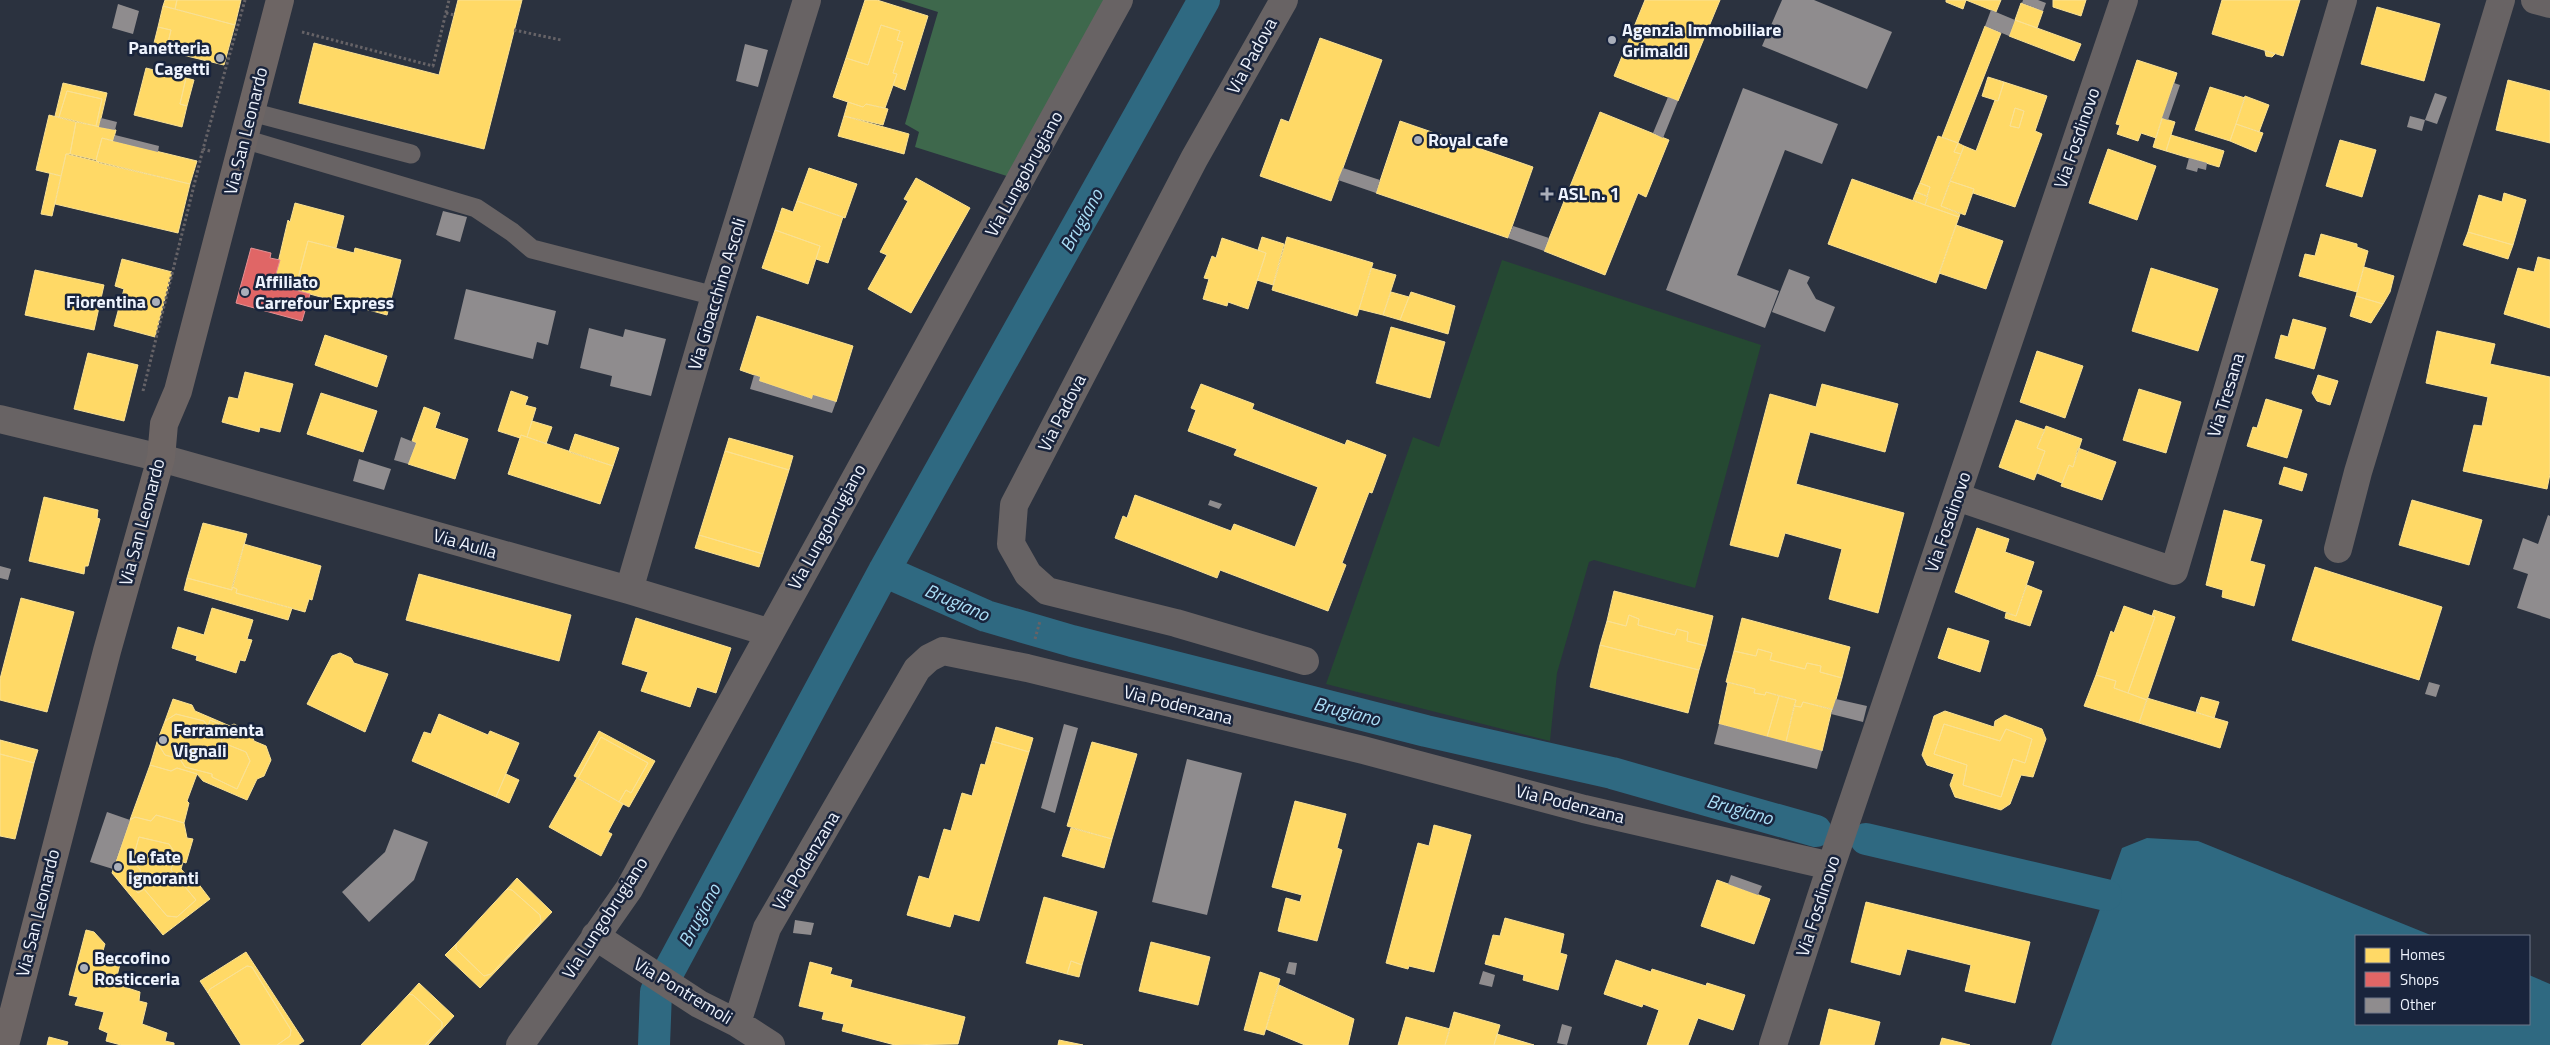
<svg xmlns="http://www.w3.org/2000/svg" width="2550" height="1045" font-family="'Titillium Web',sans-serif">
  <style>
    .green { fill: #254932 }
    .forest { fill: #3e684c }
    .water { fill: #2f6981 }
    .homes { fill: #ffd966; stroke: #fae193; fill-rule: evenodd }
    .shops { fill: #e06666; stroke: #e49093 }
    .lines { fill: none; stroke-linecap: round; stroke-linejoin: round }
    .canal { stroke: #2f6981; stroke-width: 32 }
    .building { fill: #8f8c8e }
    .path { stroke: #666367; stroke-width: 3; stroke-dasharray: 2.5 2.5; stroke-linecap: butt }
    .service { stroke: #686364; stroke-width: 19 }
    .minor { stroke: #686364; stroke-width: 28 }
    .secondary { stroke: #6d6564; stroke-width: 28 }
    .poi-dot { fill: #aaafba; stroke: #19243c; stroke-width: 2 }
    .labels { text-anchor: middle; stroke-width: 5; stroke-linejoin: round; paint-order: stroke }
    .poi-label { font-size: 18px; font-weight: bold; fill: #eef3fd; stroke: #19243c; text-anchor: start }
    .street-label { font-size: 18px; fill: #eef3fd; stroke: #19243c }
    .water-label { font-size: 19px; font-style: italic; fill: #aadef7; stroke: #19243c }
  </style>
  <rect width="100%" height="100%" fill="#2b323f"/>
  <path class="green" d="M1502 260 1761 345 1695 588 1594 560 1589 562 1557 673 1550 741 1326 684 1413 437 1439 447Z"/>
  <path class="forest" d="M900 0H1108L1010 177 915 147 919 132 905 124 938 12Z"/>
  <path class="water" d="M2147 838 2198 841 2433 936H2356V1024H2529V975L2550 984V1045H2051L2122 848Z"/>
  <path class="homes" d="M165 0H177L175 9 163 6Z
    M177 0H241L235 25 175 9Z
    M458 0H522L484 149 299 103 314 43 439 75Z
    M865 0H877L928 16 905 90 893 85 897 74 893 73 903 42 897 40 900 31 881 25 868 65 846 58Z
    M1645 0H1720L1678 101 1614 76Z
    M1946 0H2001L1996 12 1966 0 1963 9 1946 2Z
    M2053 0H2086L2081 16 2053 7Z
    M2222 0H2300L2283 56 2212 34Z
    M2021 3 2043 11 2037 28 2015 20Z
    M163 6 235 25 224 65 166 51 171 30 158 27Z
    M2377 7 2440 24 2424 81 2361 64Z
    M2015 20 2081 44 2074 61 2009 36Z
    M881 25 900 31 897 40 903 42 893 73 897 74 885 108 866 104 863 107 833 97 846 58 868 65Z
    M1985 26 2001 33 1958 143 1942 137Z
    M158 27 171 30 166 51 153 47Z
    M1320 38 1382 60 1331 201 1260 176 1281 119 1289 122Z
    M2265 51 2275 54 2272 57 2266 56Z
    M2137 60 2177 73 2156 138 2141 133 2138 141 2117 134 2120 125 2116 124Z
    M146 68 186 78 180 104 187 106 182 127 134 115Z
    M1988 77 2004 82 1998 101 1982 96Z
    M186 78 194 80 187 106 180 104Z
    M2508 80 2550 91V143L2496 130Z
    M2004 82 2047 96 2035 131 2042 134 2015 207 1973 193 1974 189 1950 181 1964 146 1976 151 1995 100 1998 101ZM2015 108 2024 111 2019 128 2010 126Z
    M63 83 107 93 99 127 96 126 102 99 67 91 59 117 55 116Z
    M2210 87 2245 98 2230 141 2195 130Z
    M67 91 102 99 96 126 59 117Z
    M2245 96 2269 105 2259 132 2236 124Z
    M848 102 863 107 866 104 888 109 883 125 844 116Z
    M2015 108 2024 111 2019 128 2010 126Z
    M1600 112 1669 140 1646 197 1638 193 1605 275 1544 251Z
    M49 115 76 122 70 154H66L61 176 36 170Z
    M844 116 909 134 904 154 838 136Z
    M2162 118 2175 122 2166 151 2153 147Z
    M1400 121 1533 167 1508 238 1376 193Z
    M76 122 116 130 113 141 102 138 96 160 70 154Z
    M2236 124 2263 133 2256 152 2230 141Z
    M2171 135 2224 151 2219 167 2166 151Z
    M1938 136 1958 143 1954 152 1961 154 1941 206 1960 214 1959 217 1925 205 1930 187 1920 183Z
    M102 138 197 161 190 184 99 163 96 160Z
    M2340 140 2376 150 2362 197 2326 186Z
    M1958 143 1964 146 1961 154 1954 152Z
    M2108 149 2156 166 2137 220 2089 203Z
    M66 154 190 184 178 233 55 204Z
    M809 168 857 184 845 218 797 201Z
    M50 173 61 176 52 216 41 214Z
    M916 178 970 208 911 313 868 289 887 255 880 252 908 201 904 199Z
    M1852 179 1959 217 1936 283 1828 244Z
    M1950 181 1974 189 1965 215 1941 206Z
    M1920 183 1930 187 1927 196 1916 192Z
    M1916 192 1928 197 1925 205 1913 200Z
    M2504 193 2526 200 2513 245 2468 232 2479 195 2502 202Z
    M797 201 843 217 828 263 816 259 820 246 775 230 782 208 793 212Z
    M295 203 344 216 336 248 308 241 295 290 273 284 288 220 290 222Z
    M1956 225 2003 241 1986 289 1939 273Z
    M775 230 820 246 808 284 762 268Z
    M2468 232 2513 245 2508 259 2463 245Z
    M2321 234 2357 244V247L2368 251 2357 292 2299 276 2305 254 2315 256Z
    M1262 237 1284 244 1273 285 1257 280 1266 253 1258 250Z
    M1287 237 1373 263 1357 316 1272 290Z
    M1222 238 1266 253 1248 309 1228 302 1227 306 1203 299 1209 279 1204 278 1212 256 1216 258Z
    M308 241 354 253 355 248 401 260 387 315 295 290Z
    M2538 257 2550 260V328L2504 314 2518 268 2534 272Z
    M122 259 172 272 155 337 114 326 124 289 115 286Z
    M2364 267 2394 276 2390 292 2383 304 2356 296Z
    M1371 268 1396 275 1383 315 1359 309Z
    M2151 268 2218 289 2198 351 2132 331Z
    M35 270 104 285 94 330 25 315Z
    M1391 292 1409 297 1400 320 1383 315Z
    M1411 292 1455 306 1448 334 1400 320Z
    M2356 296 2383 304 2371 323 2350 316Z
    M757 316 853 346 836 402 813 395 812 399 759 381 760 377 740 370Z
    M2293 319 2326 328 2314 369 2275 358 2281 335 2288 337Z
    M1391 327 1445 342 1430 398 1376 383Z
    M2437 331 2495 344 2490 364 2550 377V474L2547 489 2463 471 2474 425 2482 426 2488 397 2426 383Z
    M325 335 387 356 377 387 315 365Z
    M2037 351 2083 366 2065 418 2020 402Z
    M88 353 138 365 124 421 74 409Z
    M245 372 293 384 280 432 260 427 259 432 222 422 229 397 238 399Z
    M2318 375 2338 381 2330 405 2317 401 2312 393Z
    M1201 384 1254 404 1252 409 1345 445 1347 440 1386 455 1372 493 1369 492 1342 563 1346 565 1328 611 1220 570 1217 578 1115 538 1123 516 1127 518 1135 495 1231 531 1234 524 1295 547 1318 487 1234 455 1237 449 1188 431 1196 410 1191 408Z
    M1822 384 1898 404 1885 452 1810 432 1796 484 1904 513 1878 613 1829 599 1842 549 1785 533 1778 557 1730 545 1770 394 1816 407Z
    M2139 389 2181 402 2166 453 2123 440Z
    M511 391 528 397 525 405 536 408 527 437 521 435 520 438 498 431Z
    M321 393 377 411 363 452 307 434Z
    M2266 399 2302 410 2287 458 2247 446 2253 427 2257 428Z
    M424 407 440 413 435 428 468 439 455 479 408 464 416 443 412 441Z
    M2016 420 2045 430 2037 448 2045 451 2034 480 1999 467Z
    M532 421 552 427 546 444 527 437Z
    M2046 426 2082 439 2073 467 2069 465 2062 483 2037 473 2045 451 2037 448Z
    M575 434 619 448 613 466 569 452Z
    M521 435 613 466 600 504 508 474Z
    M729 438 793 456 789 470 725 451Z
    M2078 448 2116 462 2102 500 2061 486 2069 465 2073 467Z
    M725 451 789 470 763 554 699 535Z
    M2284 467 2307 474 2302 491 2279 484Z
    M44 497 98 510 97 518 100 519 88 566H85L84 574 29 561Z
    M2412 500 2482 520 2469 565 2399 545Z
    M2224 510 2262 520 2250 561 2265 565 2254 606 2222 597 2223 590 2206 585Z
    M203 523 247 534 232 590 187 578Z
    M1977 528 2009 539 2005 552 2034 562 2016 616 1955 592Z
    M699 535 763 554 759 567 695 548Z
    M244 544 321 566 312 600 309 599 305 612 236 593 237 589 232 587Z
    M2315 567 2442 607 2419 680 2292 640Z
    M419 574 571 615 559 661 406 620Z
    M187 578 232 590V587L237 589 236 593 292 608 288 620 184 590Z
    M2027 585 2042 591 2030 626 2005 618 2006 613 2016 616Z
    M1614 591 1713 616 1706 646 1687 641 1688 632 1677 629 1675 635 1638 625 1639 619 1629 615 1626 626 1607 621Z
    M21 598 74 612 47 712 0 700V679Z
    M2124 606 2155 617 2128 693 2114 688 2116 681 2096 675 2111 631 2114 633Z
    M212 608 253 620 247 639 252 640 245 661 240 660 236 673 196 660 197 656 172 648 178 627 204 635Z
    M2154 610 2175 617 2147 700 2128 693 2155 617 2152 616Z
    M1629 615 1639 619 1638 625 1675 635 1677 629 1688 632 1687 641 1706 646 1699 670 1600 645 1607 621 1626 626Z
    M636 618 731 648 716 693 697 687 690 707 641 691 648 672 622 664Z
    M1742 618 1850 647 1842 678 1820 672 1821 666 1807 663 1805 669 1770 660 1772 653 1758 649 1756 656 1734 651Z
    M1948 628 1989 641 1980 672 1938 658Z
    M1600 645 1699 670 1688 713 1590 687Z
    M1758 649 1772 653 1770 660 1805 669 1807 663 1821 666 1820 672 1842 678 1833 710 1803 702 1801 707 1794 706 1796 700 1766 692 1765 695 1754 693 1755 689 1726 682 1734 651 1756 656Z
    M340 653 351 658 354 663 388 674 365 732 307 704 332 656Z
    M2096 675 2116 681 2114 688 2147 700 2139 723 2084 706Z
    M1728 682 1755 689 1754 693 1765 695 1766 692 1779 696 1767 737 1719 724Z
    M1779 696 1796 700 1786 742 1767 737Z
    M2201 697 2219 702 2214 718 2196 712Z
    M2147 698 2228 722 2220 748 2139 723Z
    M173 699 192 705 195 711 230 726 234 724 251 733 254 741 266 746 271 760 264 776 257 779 247 800 203 781 197 774 177 768 171 771 150 765 157 742 165 755 180 759 185 767 212 774V777L237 789 250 761 246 752 221 742 227 727 210 720 208 727 204 721 176 714 165 721Z
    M1803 702 1832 709 1822 751 1786 742 1794 706 1801 707Z
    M1945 711 1994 727 1995 721 2005 715 2042 729 2046 739 2033 777 2021 775 2010 804 2001 810 1955 797 1950 785 1954 774 1927 765 1922 755 1934 716ZM1944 724 2000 741 2006 729 2032 739 2025 763 2013 759 2001 797 1963 785 1967 765 1934 754Z
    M176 714 204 721 208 727 210 720 227 727 221 742 246 752 250 761 237 789 212 777V774L185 767 180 759 165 755 157 742 165 721Z
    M439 714 488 735 490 731 519 743 496 797 412 761 424 732 431 734Z
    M1944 724 2000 741 2006 729 2032 739 2025 763 2013 759 2001 797 1963 785 1967 765 1934 754Z
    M996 727 1033 738 1029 752 992 741Z
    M599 731 655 761 629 807 619 802 626 790 631 793 648 763 601 737 578 778 574 776Z
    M601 737 648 763 631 793 626 790 619 802 578 778Z
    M0 740 38 750 34 763 0 754Z
    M992 741 1029 752 979 921 954 914 950 927 907 915 919 876 929 879 944 829 951 831 962 793 972 796 981 764 985 765Z
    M1092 742 1137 754 1112 839 1067 826Z
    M0 754 34 763 15 839 0 836Z
    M150 765 171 771 177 768 197 774 187 801 189 803 184 823 156 815 151 821 135 817 130 820Z
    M506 774 519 780 509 803 496 797Z
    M577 778 623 804 608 832 612 834 601 856 549 827Z
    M1295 801 1346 814 1337 848 1342 850 1317 941 1278 931 1286 898 1300 902 1302 895 1272 887Z
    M156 815 184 823 187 838 193 839 186 863 183 862 181 869 191 880 194 878 210 899 163 935 112 873 130 820 135 817 151 821ZM139 837 169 844 175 853 171 870 196 900 177 917 167 916 144 889 138 893 130 884 141 875 140 869 132 862Z
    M1434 825 1471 835 1434 972 1409 966 1408 969 1386 963 1418 843 1429 846Z
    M1071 828 1112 839 1104 868 1062 856Z
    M139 837 169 844 175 853 171 870 196 900 177 917 167 916 144 889 138 893 130 884 141 875 140 869 132 862Z
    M517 878 552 912 480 988 445 955 456 944V949L484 976 491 974 541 922 540 915 512 890 507 889Z
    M1717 880 1770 899 1754 944 1701 926Z
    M507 889 512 890 540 915 541 922 491 974 484 976 456 949V944Z
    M1044 897 1097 912 1082 965 1071 961 1067 974 1026 963Z
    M1866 902 2030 942 2015 1003 1965 991 1971 965 1907 949 1900 975 1851 962Z
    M1505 918 1564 934 1560 953 1567 955 1558 990 1523 980 1524 975 1485 964 1493 935 1500 936Z
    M86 930 94 932 105 944 102 954 117 958 120 964 115 984 140 992 139 1001 147 1003 142 1024 167 1033 165 1041 174 1043V1045H121L106 1041 108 1033 99 1029 104 1012 75 1005 78 997 69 995Z
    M1151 942 1210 957 1198 1005 1139 991Z
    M246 952 304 1041 298 1045H277L290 1036 291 1030 252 967 247 966 210 989 208 993 200 981Z
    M1616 960 1651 972 1652 969 1706 986 1707 983 1745 995 1733 1030 1698 1018 1688 1045H1647L1659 1010 1643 1004 1642 1007 1604 994Z
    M1071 961 1082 965 1079 977 1067 974Z
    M810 962 832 968 830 974 852 980 850 987 965 1017 958 1044 895 1045 842 1031 844 1024 822 1019 824 1012 799 1006Z
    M247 966 252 967 291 1030 290 1036 277 1045H241L208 993 210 989Z
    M1260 972 1280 979 1264 1035 1244 1030Z
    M419 983 454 1016 428 1045H425L442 1027V1022L413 995 409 994Z
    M1279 985 1354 1019 1348 1045H1305L1266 1029Z
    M409 994 413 995 442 1022V1027L425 1045H361Z
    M1829 1009 1880 1022 1874 1045H1820Z
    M1454 1012 1500 1025 1494 1045H1445Z
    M1406 1017 1450 1029 1445 1045H1398Z
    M1497 1034 1534 1045H1494Z
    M49 1037 68 1042 67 1045H47Z
    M1942 1038 1970 1045H1940Z
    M1059 1040 1083 1045H1058Z"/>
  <path class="shops" d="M251 248 271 253 270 258 280 260 273 284 310 294 302 321 236 303Z"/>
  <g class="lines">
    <path class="canal" d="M884 571 986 616 1072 641 1426 731 1612 773 1816 831
      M1866 839 2106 895
      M670 969 884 571 1204 0
      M654 1045 656 992"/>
  </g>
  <path class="building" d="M1782 0H1814L1892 32 1867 89 1762 46Z
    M2023 0H2038L2046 3 2043 11 2022 3Z
    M118 4 139 11 133 34 112 28Z
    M1991 10 2015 20 2009 36 1985 26Z
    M745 44 768 50 758 87 736 81Z
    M2174 83 2180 85 2168 120 2162 118Z
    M1743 88 1838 124 1822 164 1785 150 1737 275 1779 291 1765 328 1666 290Z
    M2435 93 2447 97 2437 124 2425 120 2422 131 2407 127 2410 116 2425 120Z
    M1668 97 1678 101 1663 138 1653 133Z
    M101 118 117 122 115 130 99 127Z
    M115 135 159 146 158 152 113 141Z
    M2189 158 2207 163 2206 170 2198 168 2197 172 2186 169Z
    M1343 168 1380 180 1376 193 1338 180Z
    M443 211 467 217 460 242 436 235Z
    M1513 226 1549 238 1544 251 1508 238Z
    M1789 269 1810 277 1807 283 1816 299 1835 307 1825 332 1772 312Z
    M466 289 556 311 548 345 537 342 533 359 454 339Z
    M589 328 623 337 625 329 666 339 651 396 610 386 612 376 580 368Z
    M754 375 760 377 759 381 812 399 813 395 836 402 832 413 750 389Z
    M401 437 416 443 408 464 394 460Z
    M359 459 391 469 384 490 353 481Z
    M1210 500 1222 504 1219 509 1208 505Z
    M2548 515 2550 516V619L2517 608 2528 574 2513 569 2523 538 2538 544Z
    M0 566 11 569 8 580 0 578Z
    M2429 682 2440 685 2436 697 2425 694Z
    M1836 699 1867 706 1863 722 1831 714Z
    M1064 724 1078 728 1055 813 1041 808Z
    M1719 724 1822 751 1817 769 1714 744Z
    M1187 759 1242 773 1207 915 1152 902Z
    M107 812 130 820 113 869 90 862Z
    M394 829 428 842 414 880 369 922 342 892 385 852Z
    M1731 875 1762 886 1758 895 1728 884Z
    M795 920 814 923 811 935 793 933Z
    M1289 962 1297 963 1295 975 1286 973Z
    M1483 971 1495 975 1492 987 1479 984Z
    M1562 1024 1572 1027 1567 1045 1557 1043Z"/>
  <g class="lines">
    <path class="path" d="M446 13 454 15
      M514 30 561 40
      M302 32 433 66 449 0
      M210 151 203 149 245 0
      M143 391 203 149
      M1035 639 1040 621"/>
    <path class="service" d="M251 112 411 154
      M244 139 476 208 512 232 532 249 715 296"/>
    <path class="minor" d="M1284 0 1194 159 1014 505 1011 544 1028 574 1047 591 1176 623 1305 661
      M2535 0 2550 4
      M0 419 161 458 629 590 768 632
      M1957 497 2174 571 2343 0
      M2338 549 2358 472 2501 0
      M629 590 715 296 807 0
      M595 936 699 1004 737 1023 771 1045
      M737 1023 767 928 917 669 929 658 943 651 1027 668 1363 750 1584 809 1831 866
      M520 1045 629 889 1119 0
      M1773 1045 1831 866 2124 0"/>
    <path class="secondary" d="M5 1045 107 651 161 458 164 424 178 391 280 0"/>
  </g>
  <g class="poi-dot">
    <circle cx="1612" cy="40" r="5"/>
    <circle cx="220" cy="58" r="5"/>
    <circle cx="1418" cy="140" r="5"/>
    <path d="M1544.5 186.5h5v5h5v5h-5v5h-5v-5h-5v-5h5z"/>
    <circle cx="245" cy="292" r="5"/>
    <circle cx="156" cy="302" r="5"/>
    <circle cx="163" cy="740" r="5"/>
    <circle cx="118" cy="867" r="5"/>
    <circle cx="84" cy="968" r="5"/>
  </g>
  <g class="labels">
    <g class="poi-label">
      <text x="1622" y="36">Agenzia Immobiliare<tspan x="1622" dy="21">Grimaldi</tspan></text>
      <text x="210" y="54" text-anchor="end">Panetteria<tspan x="210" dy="21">Cagetti</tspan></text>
      <text x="1428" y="146">Royal cafe</text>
      <text x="1558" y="200">ASL n. 1</text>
      <text x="255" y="288">Affiliato<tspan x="255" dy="21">Carrefour Express</tspan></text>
      <text x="146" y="308" text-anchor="end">Fiorentina</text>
      <text x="173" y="736">Ferramenta<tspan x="173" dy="21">Vignali</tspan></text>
      <text x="128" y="863">Le fate<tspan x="128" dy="21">ignoranti</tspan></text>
      <text x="94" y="964">Beccofino<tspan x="94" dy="21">Rosticceria</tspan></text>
    </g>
    <g class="street-label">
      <text transform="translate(1252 56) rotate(-61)" y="6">Via Padova</text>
      <text transform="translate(246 131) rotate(-76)" y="6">Via San Leonardo</text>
      <text transform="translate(2077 138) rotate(-71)" y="6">Via Fosdinovo</text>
      <text transform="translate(1024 174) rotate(-61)" y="6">Via Lungobrugiano</text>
      <text transform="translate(717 294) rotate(-73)" y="6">Via Gioacchino Ascoli</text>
      <text transform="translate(2226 395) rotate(-73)" y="6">Via Tresana</text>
      <text transform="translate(1062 413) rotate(-63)" y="6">Via Padova</text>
      <text transform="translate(142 522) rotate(-75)" y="6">Via San Leonardo</text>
      <text transform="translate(1948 522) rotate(-71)" y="6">Via Fosdinovo</text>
      <text transform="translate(827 527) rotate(-61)" y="6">Via Lungobrugiano</text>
      <text transform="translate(465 544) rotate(16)" y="6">Via Aulla</text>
      <text transform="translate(1178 705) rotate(14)" y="6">Via Podenzana</text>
      <text transform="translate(1570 804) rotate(14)" y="6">Via Podenzana</text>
      <text transform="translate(806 861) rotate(-59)" y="6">Via Podenzana</text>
      <text transform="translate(1818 906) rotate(-72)" y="6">Via Fosdinovo</text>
      <text transform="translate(38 913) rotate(-76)" y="6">Via San Leonardo</text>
      <text transform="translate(605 918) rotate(-57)" y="6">Via Lungobrugiano</text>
      <text transform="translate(683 991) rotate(31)" y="6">Via Pontremoli</text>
    </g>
    <g class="water-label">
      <text transform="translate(1081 220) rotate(-61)" y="7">Brugiano</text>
      <text transform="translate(957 602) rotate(23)" y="7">Brugiano</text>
      <text transform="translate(1347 711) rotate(14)" y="7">Brugiano</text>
      <text transform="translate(1740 809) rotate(16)" y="7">Brugiano</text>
      <text transform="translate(699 915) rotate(-62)" y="7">Brugiano</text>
    </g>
  </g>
  <rect x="2355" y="935" width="175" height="90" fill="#19243c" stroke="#6e7789"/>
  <rect x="2365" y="948" width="25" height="15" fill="#ffd966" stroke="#6e7789"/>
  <text x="2400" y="960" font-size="15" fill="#eef3fd">Homes</text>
  <rect x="2365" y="972" width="25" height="15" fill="#e06666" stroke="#6e7789"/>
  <text x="2400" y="985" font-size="15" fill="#eef3fd">Shops</text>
  <rect x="2365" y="998" width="25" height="15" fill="#8f8c8e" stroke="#6e7789"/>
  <text x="2400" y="1010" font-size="15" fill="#eef3fd">Other</text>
</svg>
